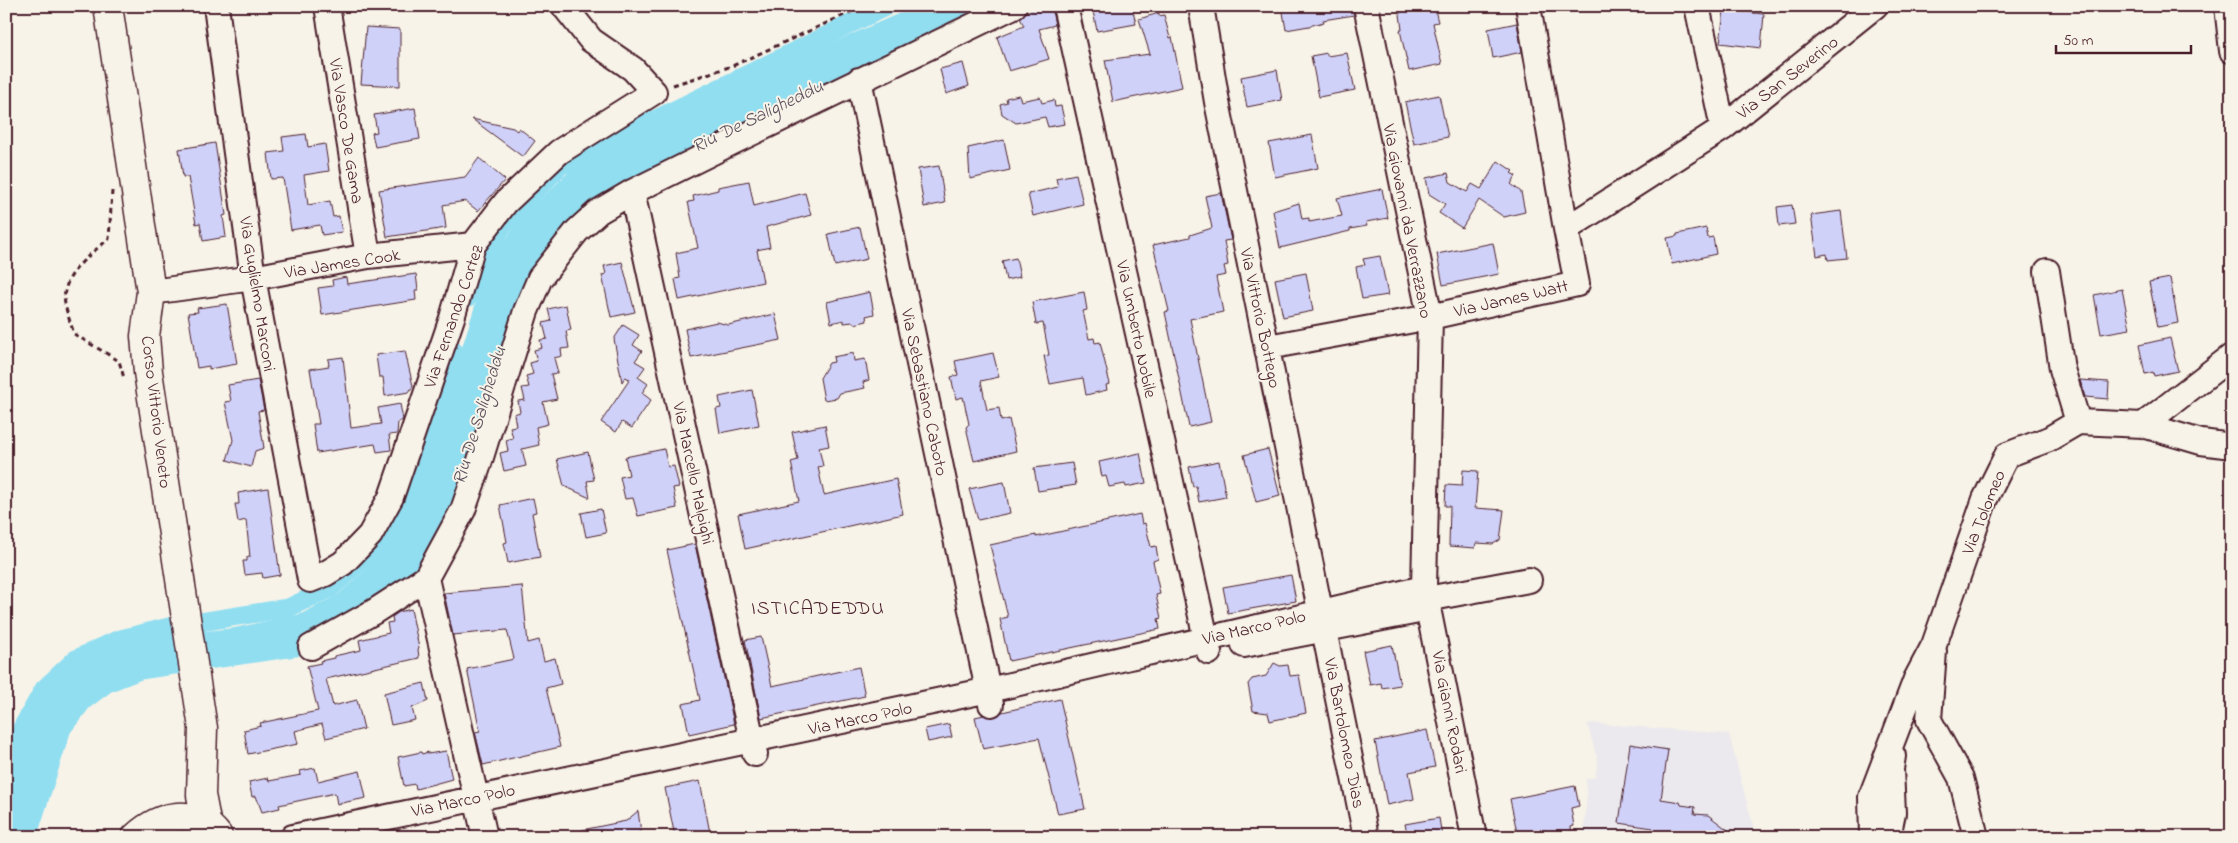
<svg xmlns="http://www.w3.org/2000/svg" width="2238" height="843" font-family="'Indie Flower',sans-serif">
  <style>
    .built { fill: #ebe9ed }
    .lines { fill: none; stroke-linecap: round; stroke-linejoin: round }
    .canal { stroke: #91def1; stroke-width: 19 }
    .river { stroke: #91def1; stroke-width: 32 }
    .building { fill: #d0d1f9; stroke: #4a1f2b }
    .minor-casing { stroke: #4a1f2b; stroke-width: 28 }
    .major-casing { stroke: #4a1f2b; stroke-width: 31 }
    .path { stroke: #4a1f2b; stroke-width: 3; stroke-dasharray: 5 4; stroke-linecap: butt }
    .minor { stroke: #f7f3e8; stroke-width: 24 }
    .major { stroke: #f7f3e8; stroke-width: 28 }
    .labels { text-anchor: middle; stroke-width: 4; stroke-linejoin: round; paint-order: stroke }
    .street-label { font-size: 18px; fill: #4a1f2b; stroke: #f7f3e8 }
    .water-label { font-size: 19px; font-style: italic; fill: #5c4f5c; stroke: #f7f3e8 }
    .quarter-label { font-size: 20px; letter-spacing: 1px; fill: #4a1f2b; stroke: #f7f3e8 }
  </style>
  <rect width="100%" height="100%" fill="#f7f3e8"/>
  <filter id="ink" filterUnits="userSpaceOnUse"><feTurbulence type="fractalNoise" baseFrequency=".02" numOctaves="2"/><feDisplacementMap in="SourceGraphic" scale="10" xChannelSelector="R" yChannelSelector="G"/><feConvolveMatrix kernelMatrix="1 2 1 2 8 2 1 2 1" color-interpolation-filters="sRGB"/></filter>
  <g filter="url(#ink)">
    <path class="built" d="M1591 723 1729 734 1756 837H1583L1587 794 1586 779 1595 777 1598 761 1587 724Z"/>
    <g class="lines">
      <path class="canal" d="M469 297 474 280 502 227 560 166 887 6
        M390 594 403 582 427 552 451 500 518 288 547 242 576 211 606 189 978 6
        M6 777 22 728 44 689 76 659 117 640 169 627 288 608 331 588 368 555 393 524 416 472 453 350
        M27 837 62 728 83 701 107 683 140 670 295 647 322 635"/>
      <path class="river" d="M11 837 47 720 75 688 109 668 150 653 236 644 307 629 347 608 379 579 418 521 476 356 500 279 527 236 581 182 720 110 908 27 945 6"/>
    </g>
    <path class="building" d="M1039 6H1051L1055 25 1039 29 1049 59 1009 71 997 37 1024 26 1020 18 1026 12Z
      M1092 6H1132L1136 24 1097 31Z
      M1282 6H1353L1354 15 1323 20 1324 22 1309 26 1286 30Z
      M1399 6H1434L1438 22 1433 23 1442 64 1409 71 1400 30H1402Z
      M1724 10 1764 14 1761 48 1720 43Z
      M1159 13V16L1164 15 1170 38 1172 37 1182 87 1113 102 1105 60 1150 54 1139 19Z
      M1517 23 1522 52 1493 58 1488 29Z
      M366 27 400 29V86L361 84Z
      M1327 53V56L1347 53 1355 90 1319 97 1311 56Z
      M963 63 969 86 946 94 940 69Z
      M1277 70 1282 100 1247 107 1241 77Z
      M1019 95 1021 101 1040 97 1042 103 1054 100 1055 107 1061 106 1065 124 1048 127 1045 117 1016 123 1002 114 1000 104 1007 102 1006 98Z
      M1439 95 1448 137 1414 144 1405 102Z
      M415 108 420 139 375 147 372 133 377 132 374 115Z
      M472 119 513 128 517 131 519 128 535 141 523 157Z
      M306 134 308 147 325 144 329 171 304 175 308 205 330 201 333 217 339 216 342 232 322 235 320 225 291 230 283 178 271 179 268 153 284 151 282 137Z
      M1312 135 1318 168 1275 177 1269 143Z
      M1004 140 1010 170 970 179 968 148Z
      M215 143 226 215 223 216 226 237 203 241 200 223 196 224 188 177H183L179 149Z
      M479 158 505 180 478 211 465 201 443 205 446 228 387 237 379 190 465 177Z
      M1498 161 1513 171 1511 173 1516 176 1511 184 1521 192 1525 212 1504 217 1479 200 1462 228 1439 213 1445 204 1429 194 1426 178 1448 173 1450 182 1467 192 1472 184 1481 189Z
      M939 166 945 203 924 207 918 169Z
      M1076 174 1083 204 1033 216 1028 194 1058 187 1056 178Z
      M749 181 754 206 805 193 811 215 766 227 770 247 757 250 763 282 679 300 675 279 680 278 676 253 698 248 688 202 694 201 693 196 718 190V187Z
      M1382 189 1388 218 1366 222 1367 226 1350 229V231L1280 248 1273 211 1299 203 1302 219 1309 218V222L1342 216 1337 198Z
      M1221 193 1231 240 1224 241 1228 265 1224 266 1226 275 1216 277 1223 312 1190 319 1211 422 1189 427 1165 312 1169 311 1153 245 1190 237V235L1212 228 1205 196Z
      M1792 205 1795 224 1779 226 1777 207Z
      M1841 211 1847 258 1828 260 1827 254 1817 256 1811 215Z
      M860 227 867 259 835 266 828 234Z
      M1706 228 1708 238 1713 237 1716 254 1672 264 1667 238 1677 236V234Z
      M1493 243 1499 274 1443 285 1437 254Z
      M1380 256 1388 295 1362 299 1356 267 1365 265 1363 259Z
      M1016 258 1020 277 1006 280 1002 261Z
      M622 262 635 312 611 317 602 275 606 274 604 266Z
      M1306 273 1313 311 1283 317 1275 279Z
      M416 274 418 290H415L416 300 322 315 318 288 333 286 332 280 346 277 347 284Z
      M2170 278 2178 323 2158 327 2149 282Z
      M2122 289 2130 329 2101 334 2094 295Z
      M870 292 874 314 866 316 867 321 854 324 853 322 844 323V320L831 323 827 302Z
      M1084 292 1087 310 1083 311 1089 339 1094 338 1095 343 1100 342 1110 384 1106 385 1107 390 1086 395 1083 378 1050 384 1044 356 1049 355 1043 323 1036 324 1032 302Z
      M227 304 237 364 209 369V366L197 368 188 313 198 312 197 308Z
      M566 305 571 330 566 331 569 348 561 349 562 356 554 358 558 373 551 374 557 399 543 402 548 424 536 427 539 445 522 449 526 466 504 471 500 453 508 451 506 440 513 438 510 427 516 426 514 414 520 412 518 401 525 400 522 388 529 387 526 376 533 374 530 363 537 361 534 350 542 348 540 340 547 339 543 323 551 321 548 309Z
      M775 314 781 340 691 358 685 329 717 322 728 325Z
      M623 325 639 335 633 345 642 351 635 361 645 367 638 377 648 384 642 393 651 400 632 428 622 422 616 432 601 422 630 379 625 377 622 382 614 339Z
      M2170 338 2178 371 2154 376 2153 372 2145 374 2139 345Z
      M405 351 413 386 409 392 385 396 383 377H379L376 355Z
      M853 353 854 361 865 359 869 380 863 382 865 388 840 393 837 398 824 400 820 378 829 363 834 362 833 357Z
      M993 353 999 377 981 381 987 410 999 408 1001 421 1009 419 1016 451 974 461 966 427 969 424 963 397 956 399 951 377 958 375 955 361Z
      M343 357 351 428 381 424 378 408 400 404 403 420 398 422 397 434 389 435 391 450 377 452 375 444 317 453 313 424H319L310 369 329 366 328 359Z
      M258 380 264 410 258 411 264 448 255 451 251 467 227 460 233 440 225 402 231 401 228 385Z
      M2080 380 2109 382 2108 399 2085 397Z
      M752 390 759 425 720 433 716 409 721 408 719 397Z
      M825 425 829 446 819 448 823 466 818 467 824 495 896 479 903 514 745 549 738 514 799 501 791 462 798 460 792 432Z
      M664 449 668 467 674 466 679 487 673 488 677 508 638 516 633 498 625 499 620 477 629 475 625 457Z
      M1268 449 1280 496 1256 502 1244 455Z
      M588 452 594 480 587 481 590 498 564 486 557 459Z
      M1140 453 1146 483 1126 487 1125 484 1109 487 1106 476 1102 477 1099 462Z
      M1219 461 1226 497 1199 502 1196 486 1193 487 1189 467Z
      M1072 463 1076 485 1038 491 1034 468Z
      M1463 470 1478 471 1475 508 1504 510 1500 540 1493 544 1476 543 1475 548 1449 546 1450 506H1445L1446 485 1462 486Z
      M1004 482 1010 513 978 520 969 489Z
      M268 488 280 575 263 578 262 573 245 575 243 561H247V557H250L246 520 238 522 235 504H239L238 493Z
      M533 498 536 512 532 513 540 557 508 563 504 543 507 542 500 505Z
      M601 509 606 533 586 537 581 513Z
      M1140 514 1142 524 1145 523 1151 547 1156 546 1158 559 1153 561 1160 594 1156 595 1161 618 1158 619 1160 629 1009 661 1000 619 1008 617 990 545 1036 535V537Z
      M695 544 734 724 689 734 683 704 700 700 667 550Z
      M1291 575 1296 601 1228 613 1223 587Z
      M522 586 528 643 539 640 544 661 555 658 561 684 546 688 560 747 483 765 475 732 480 731 467 669 514 659 507 630 453 635 444 593Z
      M411 609 419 648 418 649 419 658 326 679 333 706 357 700 364 729 326 738 322 724 295 731 298 744 248 754 244 730 261 726 260 723 318 711 307 666 321 663 320 661 334 658V656L361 650 359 640 389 633 387 623 393 622 392 617 399 612Z
      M761 637 772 686 859 667 865 696 761 718 745 640Z
      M1392 645 1400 685 1382 688 1381 683 1370 685 1363 651Z
      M1274 663 1280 666 1288 665 1290 676 1299 675 1306 713 1270 721 1268 713 1253 711 1248 684 1252 679 1266 676Z
      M424 683 428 701 412 708 415 720 391 725 384 693Z
      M1060 699 1085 809 1058 814 1039 738 983 749 975 717 984 715 993 717 1002 712Z
      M949 724 952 737 928 742 925 729Z
      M1427 730 1435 767 1409 772 1414 799 1387 805 1375 741Z
      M1630 744 1668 750 1661 799 1680 802 1681 805 1695 807 1694 814 1708 815 1737 837H1666L1652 835 1653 828 1619 823Z
      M446 751 452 779 416 789 415 784 404 786 398 757 421 752 422 754 428 752V754Z
      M315 768 318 781 360 771 366 798 337 804 335 793 279 805 280 808 262 812 256 796 252 797 249 782 268 778 269 781 301 775 300 771Z
      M700 781 710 833 688 837H675L665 788Z
      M1575 786 1579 806 1571 808 1574 826 1571 827 1572 837H1518L1510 799Z
      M638 811 641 832H639L640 837H582V830L626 821Z
      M1439 818 1442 837H1408L1405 824Z"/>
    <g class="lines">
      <defs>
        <path id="minor" d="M216 6 253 278 310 580 325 574 343 563 370 535 391 497 452 318 473 245 506 202 559 152 654 92 633 69 591 40 564 6
          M327 6 368 256
          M1065 6 1209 652
          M1201 6 1217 102 1366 837
          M1366 6 1430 317 1424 588 1474 837
          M1528 6 1566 229
          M1697 6 1723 128
          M2227 6 2232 51
          M859 80 991 704
          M632 192 755 754
          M2047 271 2062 369 2078 422 2143 425 2201 442 2232 446
          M151 292 253 278 368 256 473 245
          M1268 347 1430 317 1577 284 1566 229 1723 128 1875 6
          M2143 425 2232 356
          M426 578 485 837
          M1427 599 1529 580
          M1244 645 1429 609
          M311 647 375 611 426 578 463 510 478 467 526 311 540 278 577 231 598 212 632 192 735 141 1014 6
          M1934 651 1929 720 1961 778 1976 837
          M293 837 989 690 1424 588
          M1872 837 1871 797 1916 679 1934 645 1985 499 2007 455 2049 439 2078 422
          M1888 837 1893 813 1891 769 1893 756"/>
        <path id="major" d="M108 6 151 292 145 336 148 372 203 728 201 795 207 826
          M136 837C160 815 195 806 218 836"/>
      </defs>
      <use href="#minor" class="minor-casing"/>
      <use href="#major" class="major-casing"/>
      <path class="path" d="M673 85 732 66 864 6
        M112 191 109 239C90 254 60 276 65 304 67 314 71 324 74 334L119 361 124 378"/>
      <use href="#minor" class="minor"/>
      <use href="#major" class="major"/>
    </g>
  </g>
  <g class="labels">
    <g class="street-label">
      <text transform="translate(1787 77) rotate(-38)" y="6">Via San Severino</text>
      <text transform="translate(347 131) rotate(81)" y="6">Via Vasco De Gama</text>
      <text transform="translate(1408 221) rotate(79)" y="6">Via Giovanni da Verrazzano</text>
      <text transform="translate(342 263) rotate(-9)" y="6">Via James Cook</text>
      <text transform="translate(258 294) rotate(81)" y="6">Via Guglielmo Marconi</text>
      <text transform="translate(1511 298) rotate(-13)" y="6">Via James Watt</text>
      <text transform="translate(453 316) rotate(-71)" y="6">Via Fernando Cortez</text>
      <text transform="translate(1261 318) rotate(78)" y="6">Via Vittorio Bottego</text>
      <text transform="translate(1137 329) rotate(78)" y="6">Via Umberto Nobile</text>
      <text transform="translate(925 392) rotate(78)" y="6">Via Sebastiano Caboto</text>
      <text transform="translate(157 412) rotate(83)" y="6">Corso Vittorio Veneto</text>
      <text transform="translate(694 473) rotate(78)" y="6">Via Marcello Malpighi</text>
      <text transform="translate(1983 512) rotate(-68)" y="6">Via Tolomeo</text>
      <text transform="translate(1254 627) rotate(-13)" y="6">Via Marco Polo</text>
      <text transform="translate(1450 712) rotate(79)" y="6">Via Gianni Rodari</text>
      <text transform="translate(860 718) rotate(-12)" y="6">Via Marco Polo</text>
      <text transform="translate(1345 733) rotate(79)" y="6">Via Bartolomeo Dias</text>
      <text transform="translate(463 800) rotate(-12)" y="6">Via Marco Polo</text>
    </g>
    <g class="water-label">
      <text transform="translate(757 115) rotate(-26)" y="7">Riu De Saligheddu</text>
      <text transform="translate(478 415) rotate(-73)" y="7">Riu De Saligheddu</text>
    </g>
    <g class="quarter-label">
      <text x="818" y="614">ISTICADEDDU</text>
    </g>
  </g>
  <rect width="2238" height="843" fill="none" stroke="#f7f3e8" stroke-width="25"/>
  <rect x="12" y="12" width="2213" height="818" fill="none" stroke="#4a1f2b" stroke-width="2" filter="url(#ink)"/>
  <path d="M2056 45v8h135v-8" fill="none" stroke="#4a1f2b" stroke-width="2.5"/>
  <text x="2063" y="45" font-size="15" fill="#4a1f2b" stroke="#f7f3e8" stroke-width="4" paint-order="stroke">50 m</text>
</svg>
